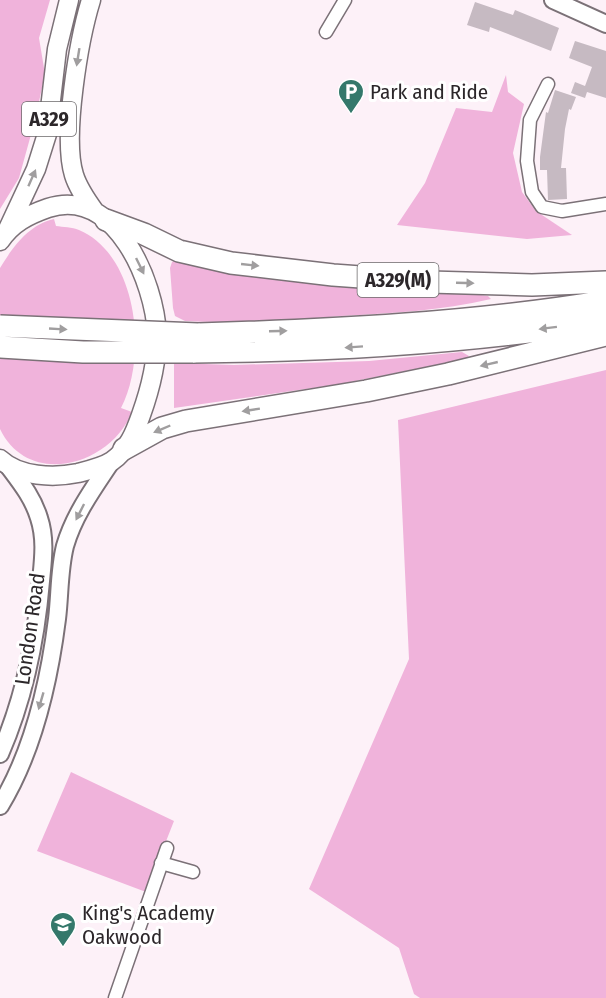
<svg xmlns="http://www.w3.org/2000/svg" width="606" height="998" font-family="'Fira Sans Condensed',sans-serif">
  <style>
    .green { fill: #f0b3db }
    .building { fill: #c6bac2 }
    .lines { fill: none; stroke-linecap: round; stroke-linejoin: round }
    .street-casing { stroke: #7b7177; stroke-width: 15 }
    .secondary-casing { stroke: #7b7177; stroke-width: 20 }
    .primary-casing { stroke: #7b7177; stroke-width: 21 }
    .highway-casing { stroke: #7b7177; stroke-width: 24 }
    .street { stroke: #fff; stroke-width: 12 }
    .secondary { stroke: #fff; stroke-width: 16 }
    .primary { stroke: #fff; stroke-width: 18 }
    .highway { stroke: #fff; stroke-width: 21 }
    .highway-bridge-casing { stroke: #7b7177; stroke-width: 24; stroke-linecap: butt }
    .highway-bridge { stroke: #fff; stroke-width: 21 }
    .oneway { fill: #a09e9f }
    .labels { text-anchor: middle; stroke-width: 6; stroke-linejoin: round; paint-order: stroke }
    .shield { fill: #fff; stroke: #6b686a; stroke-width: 1.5 }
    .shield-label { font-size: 20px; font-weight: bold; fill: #2c272a }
    .poi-label { font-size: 21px; fill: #2c272a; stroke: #fff; text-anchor: start }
    .street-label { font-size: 21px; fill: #2c272a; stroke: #fff }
  </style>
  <rect width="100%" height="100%" fill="#fdf1f8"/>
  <path class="green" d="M0 0H50L39 38 45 74 35 120 19 178 0 209Z
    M506 75 508 92 524 104 513 153 522 192 536 211 572 235 527 239 397 225 425 183 456 108 492 112Z
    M54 219 56 226C63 227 72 227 79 230 138 255 148 356 121 408L132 412C111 465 29 489 0 429V268C13 247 28 225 54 219Z
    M177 259 460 292 488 296 491 299C441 311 391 313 341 316 289 320 236 324 185 321L175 316 173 308 170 268 172 262Z
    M462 352 469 356 465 359 340 384 174 408V363L234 365 369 361Z
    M606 370V998H420L414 994 399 948 309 889 409 659 398 420Z
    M71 772 174 821 146 892 37 851Z"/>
  <path class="building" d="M475 2 513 15 515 10 559 28 551 51 490 27 489 32 467 25Z
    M575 41 606 51V98L587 92 585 98 571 93 575 82 585 86 592 67 569 58Z
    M555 90 576 97 571 110 569 109 565 129 561 168H566L567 199 548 200 547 170H540V157L546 112 548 113Z"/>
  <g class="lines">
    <defs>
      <path id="street" d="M326 32 345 0
        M548 84 530 120 527 161 532 192 542 207 562 211 606 204
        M161 863 193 872
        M115 998 167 848"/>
      <path id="secondary" d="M553 0 606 24
        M0 754C24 699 36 641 41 581 43 560 46 539 39 518 33 498 21 483 9 467
        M0 806C33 752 49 682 57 619 60 595 59 570 65 546 74 515 93 489 111 462"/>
      <path id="primary" d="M91 0C79 39 62 137 74 175 78 188 87 201 95 212
        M8 229 36 169 47 134 57 49 69 0
        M0 241C12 223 28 215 48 208 115 186 155 282 157 335 157 362 150 390 141 415 135 432 128 450 112 461 103 467 90 470 78 473 54 478 19 477 0 459"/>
      <path id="highway" d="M106 220 144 234 179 251 231 263 333 275 430 282 532 285 606 282
        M198 334C335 330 471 323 606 301
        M193 352C331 351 470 343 606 321
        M124 449 162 428 186 421 366 391 448 374 606 335"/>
    </defs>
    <use href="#street" class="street-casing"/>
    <use href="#secondary" class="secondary-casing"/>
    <use href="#primary" class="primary-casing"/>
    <use href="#highway" class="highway-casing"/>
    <use href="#street" class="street"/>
    <use href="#secondary" class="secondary"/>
    <use href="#primary" class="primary"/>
    <use href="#highway" class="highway"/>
    <defs>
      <path id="highway-bridge" d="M0 326 198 334
        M0 347 83 352H193"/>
    </defs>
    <use href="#highway-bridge" class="highway-bridge-casing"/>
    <use href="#highway-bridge" class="highway-bridge"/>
  </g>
  <defs><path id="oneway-solid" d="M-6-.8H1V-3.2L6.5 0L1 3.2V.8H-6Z" transform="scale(1.5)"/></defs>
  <g class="oneway">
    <use href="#oneway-solid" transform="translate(78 57) rotate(99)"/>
    <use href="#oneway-solid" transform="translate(32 178) rotate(-66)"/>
    <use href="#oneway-solid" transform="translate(250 265) rotate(6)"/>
    <use href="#oneway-solid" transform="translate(140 266) rotate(64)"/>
    <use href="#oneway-solid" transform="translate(465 283) rotate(2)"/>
    <use href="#oneway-solid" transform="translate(548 328) rotate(173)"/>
    <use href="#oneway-solid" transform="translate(58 329) rotate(3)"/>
    <use href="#oneway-solid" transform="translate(278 331) rotate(-2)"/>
    <use href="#oneway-solid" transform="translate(354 347) rotate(176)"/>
    <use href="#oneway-solid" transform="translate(489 364) rotate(167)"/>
    <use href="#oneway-solid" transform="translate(251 410) rotate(171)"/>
    <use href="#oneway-solid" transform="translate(162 429) rotate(157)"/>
    <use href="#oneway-solid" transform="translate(80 512) rotate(117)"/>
    <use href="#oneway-solid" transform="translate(41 701) rotate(106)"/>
  </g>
  <defs>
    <symbol id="parking-pin" viewBox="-11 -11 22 30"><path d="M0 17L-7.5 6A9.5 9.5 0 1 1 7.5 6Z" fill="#34786b" stroke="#fff"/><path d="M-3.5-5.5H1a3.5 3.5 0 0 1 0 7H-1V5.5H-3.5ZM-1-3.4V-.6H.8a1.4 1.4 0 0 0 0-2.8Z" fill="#fff"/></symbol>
    <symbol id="school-pin" viewBox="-11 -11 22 30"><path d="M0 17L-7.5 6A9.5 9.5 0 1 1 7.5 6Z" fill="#34786b" stroke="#fff"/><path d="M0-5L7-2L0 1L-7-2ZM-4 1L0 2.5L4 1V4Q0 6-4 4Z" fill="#fff"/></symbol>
  </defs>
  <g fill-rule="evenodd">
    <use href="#parking-pin" x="336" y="77" width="30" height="40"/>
    <use href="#school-pin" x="48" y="910" width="30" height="40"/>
  </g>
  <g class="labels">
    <g class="shield">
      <rect x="22" y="102" width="54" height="34" rx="4.5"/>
      <rect x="357.5" y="263" width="81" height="34" rx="4.5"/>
    </g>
    <g class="shield-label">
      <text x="49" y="126">A329</text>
      <text x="398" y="287">A329(M)</text>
    </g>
    <g class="poi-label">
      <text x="370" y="99">Park and Ride</text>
      <text x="82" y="920">King's Academy<tspan x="82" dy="24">Oakwood</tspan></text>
    </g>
    <g class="street-label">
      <text transform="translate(30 629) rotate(-82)" y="7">London Road</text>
    </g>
  </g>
</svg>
